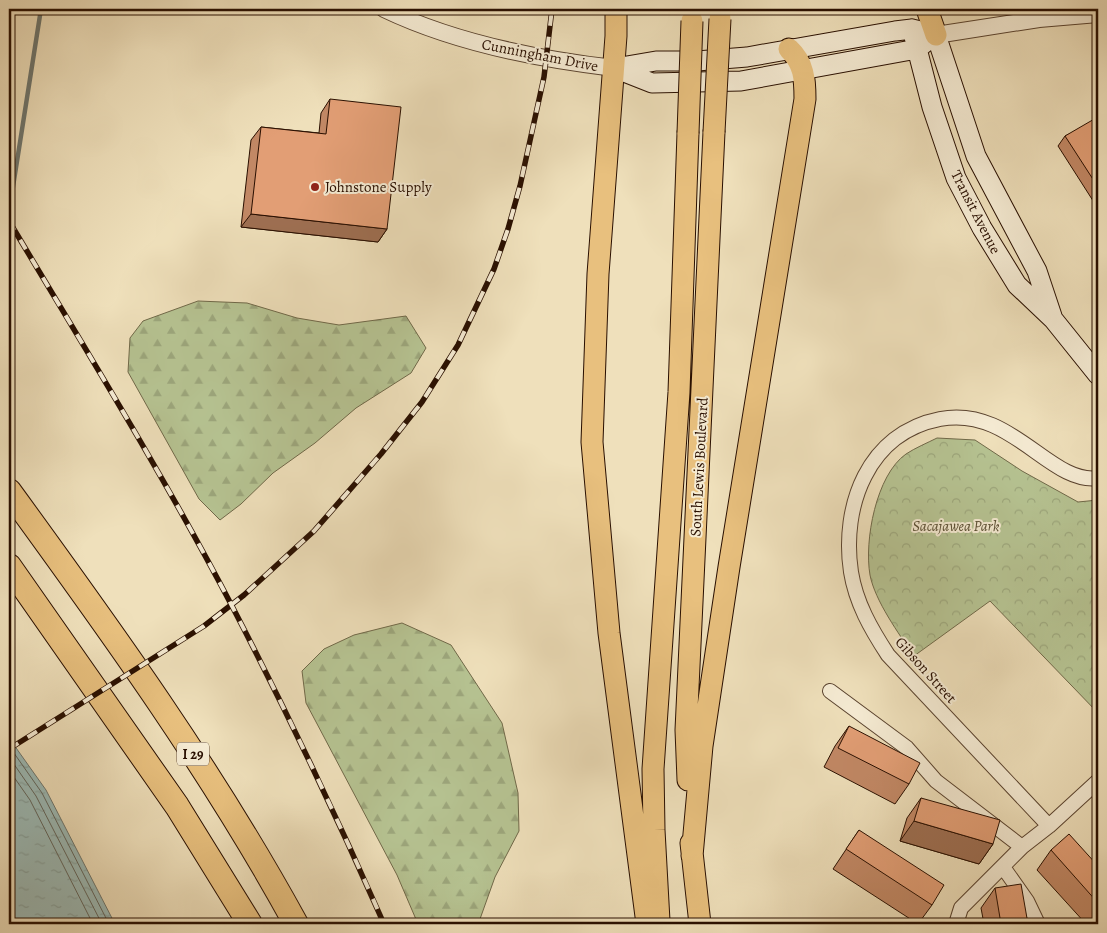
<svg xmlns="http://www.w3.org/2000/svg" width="1107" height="933" font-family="Alegreya,serif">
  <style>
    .forest { fill: url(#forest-firs); stroke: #706949 }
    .park { fill: url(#park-crowns); stroke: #706949 }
    .water { fill: url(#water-ripples); stroke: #6e766e }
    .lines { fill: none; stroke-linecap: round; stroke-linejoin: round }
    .shore { stroke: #62655c; stroke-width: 1 }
    .stream { stroke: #6e766e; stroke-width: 4.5 }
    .minor-casing { stroke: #5a432f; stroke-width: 16 }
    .tertiary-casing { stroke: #5a432f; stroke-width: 18 }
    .secondary-casing { stroke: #290f00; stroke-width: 21 }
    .primary-casing { stroke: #290f00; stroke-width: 23 }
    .motorway-casing { stroke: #290f00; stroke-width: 26 }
    .minor { stroke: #f5ebd3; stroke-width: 14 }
    .tertiary { stroke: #f5ebd3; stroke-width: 16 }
    .secondary { stroke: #f5ebd3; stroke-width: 19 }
    .primary { stroke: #e8c07e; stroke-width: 21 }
    .motorway { stroke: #e8c07e; stroke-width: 24 }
    .rail-casing { stroke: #290f00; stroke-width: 5.5 }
    .rail { stroke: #f5ebd3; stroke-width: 4; stroke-dasharray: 11; stroke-linecap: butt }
    .primary-bridge-casing { stroke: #290f00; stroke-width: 23; stroke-linecap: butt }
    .primary-bridge { stroke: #e8c07e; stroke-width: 21 }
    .wall { fill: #c28865; stroke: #290f00 }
    .shaded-wall { fill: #9e6f52; stroke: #290f00 }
    .building { fill: #e29e75; stroke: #290f00 }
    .poi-dot { fill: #8f2418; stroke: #f5ebd3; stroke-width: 2 }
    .labels { text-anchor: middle; stroke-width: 4; stroke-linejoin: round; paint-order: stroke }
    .shield { fill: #f5ebd3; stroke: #66513f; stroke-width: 1 }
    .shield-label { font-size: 14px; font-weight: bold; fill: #290f00 }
    .street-label { font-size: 15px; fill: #290f00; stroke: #f5ebd3 }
    .poi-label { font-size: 15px; fill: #290f00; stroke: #f5ebd3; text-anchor: start }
    .park-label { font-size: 15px; font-style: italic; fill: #5a4e33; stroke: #f5ebd3 }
  </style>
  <defs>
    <pattern id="forest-firs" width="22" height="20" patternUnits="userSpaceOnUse" patternTransform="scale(1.25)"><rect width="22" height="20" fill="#b6c392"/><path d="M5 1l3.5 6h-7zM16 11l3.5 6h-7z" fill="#9ca67c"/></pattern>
    <pattern id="park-crowns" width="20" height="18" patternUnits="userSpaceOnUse" patternTransform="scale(1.25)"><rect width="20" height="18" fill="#b6c392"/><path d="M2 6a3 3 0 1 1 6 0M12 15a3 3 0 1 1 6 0" fill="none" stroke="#9ca67c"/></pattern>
    <pattern id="water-ripples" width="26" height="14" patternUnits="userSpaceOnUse" patternTransform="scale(1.25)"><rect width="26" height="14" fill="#9cbbb7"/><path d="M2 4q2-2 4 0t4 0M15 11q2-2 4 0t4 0" fill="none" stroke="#86a09c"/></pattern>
  </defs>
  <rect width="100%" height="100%" fill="#efe0bb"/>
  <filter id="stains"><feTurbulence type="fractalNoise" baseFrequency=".004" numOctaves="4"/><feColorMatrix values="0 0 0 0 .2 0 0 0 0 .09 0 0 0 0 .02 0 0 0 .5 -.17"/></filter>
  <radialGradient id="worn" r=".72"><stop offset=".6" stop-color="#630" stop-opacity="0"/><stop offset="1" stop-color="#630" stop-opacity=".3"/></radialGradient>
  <path class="forest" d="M198 301 247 303 297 318 339 325 406 316 426 348 411 373 356 408 315 443 273 473 241 504 220 520 199 499 128 372 130 338 143 321Z
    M402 623 451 645 502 723 518 793 519 831 495 877 480 919 481 924H418L397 875 306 703 302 671 324 649 354 635Z"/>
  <path class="park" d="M937 438 975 440 1022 471 1078 502 1098 500V713L990 601 914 656C899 634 875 601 870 575 864 541 876 475 906 454 915 448 927 443 937 438Z"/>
  <path class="water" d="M9 738 46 790 115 924H9Z"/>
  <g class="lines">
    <path class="shore" d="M9 746 42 793 109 924
      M9 757 36 796 102 924
      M9 770 30 800 93 924"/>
    <path class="stream" d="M9 212 41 9"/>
    <defs>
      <path id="minor" d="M830 691 907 748 936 781 1022 847
        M1049 826 888 655C871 629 856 603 851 572 841 506 868 433 940 419 1011 405 1050 485 1098 478
        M1003 867 1027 901 1038 924
        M956 924 961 908 1022 847 1049 826 1098 781"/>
      <path id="tertiary" d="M384 9C455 43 536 59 614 68
        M936 35 1039 19 1098 14"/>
      <path id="secondary" d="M912 29 932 107 956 178 982 228 1017 285 1053 319 1098 375
        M936 35 976 156 1037 271 1052 316
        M614 68 652 83 741 81 917 49 927 41
        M615 68 656 61H697L747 57 895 31 912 29 924 32"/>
      <path id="primary" d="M616 9V36L598 274 592 442 609 633 647 924
        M927 9 936 35
        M688 780 686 730 714 132
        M691 843 700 924
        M692 856 702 746 729 567 805 99C805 79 804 63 789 49
        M659 921 654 830 653 769 679 392 688 133"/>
      <path id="motorway" d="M9 491C111 631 213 772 296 924
        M9 566 177 806 250 924"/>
    </defs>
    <use href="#minor" class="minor-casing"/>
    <use href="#tertiary" class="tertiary-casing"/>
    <use href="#secondary" class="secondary-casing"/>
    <use href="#primary" class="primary-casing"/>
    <use href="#motorway" class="motorway-casing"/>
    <use href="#minor" class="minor"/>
    <use href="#tertiary" class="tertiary"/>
    <use href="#secondary" class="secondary"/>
    <use href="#primary" class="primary"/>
    <use href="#motorway" class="motorway"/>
    <defs>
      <path id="rail" d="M9 221C84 347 164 476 232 606 286 710 337 817 384 924
        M9 749 204 626 244 595 314 531 381 454 422 402 458 345 494 269 508 229 520 186 544 77 552 9"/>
    </defs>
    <use href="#rail" class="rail-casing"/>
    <use href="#rail" class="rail"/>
    <defs>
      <path id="primary-bridge" d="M714 132 720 19
        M688 133 692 21"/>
    </defs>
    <use href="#primary-bridge" class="primary-bridge-casing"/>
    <use href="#primary-bridge" class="primary-bridge"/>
  </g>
  <path class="wall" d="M330 99 387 229 378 242 241 227 251 140 261 127 319 133 321 113Z
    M1098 121V207H1097L1058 146 1065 136Z
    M849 726 909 784 895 804 824 767 835 746Z
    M921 798 993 844 979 864 900 841 907 818Z
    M859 830 932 905 918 924 833 869Z
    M1051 850 1098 866V924H1086L1037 870Z
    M995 888 1028 924H984L981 908Z"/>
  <path class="shaded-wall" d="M251 214 387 229 378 242 241 227Z
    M914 821 993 844 979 864 900 841Z"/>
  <path class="building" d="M330 99 401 107 387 229 251 214 261 127 326 134Z
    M1096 118 1098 121V187L1065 136Z
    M849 726 920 763 909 784 838 748Z
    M921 798 1000 820 993 844 914 821Z
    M859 830 944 885 932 905 846 849Z
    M1069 834 1098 866V903L1051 850Z
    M1021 884 1028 924H1001L995 888Z"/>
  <circle class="poi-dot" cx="315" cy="187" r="5"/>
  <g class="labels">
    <rect class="shield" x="177" y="742.5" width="32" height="23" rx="4"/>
    <g class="shield-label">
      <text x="193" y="759">I 29</text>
    </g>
    <g class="street-label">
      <text transform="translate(540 55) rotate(11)" y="5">Cunningham Drive</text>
      <text transform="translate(976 212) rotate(63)" y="5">Transit Avenue</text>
      <text transform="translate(699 467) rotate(-87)" y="5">South Lewis Boulevard</text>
      <text transform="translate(926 670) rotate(48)" y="5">Gibson Street</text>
    </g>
    <g class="poi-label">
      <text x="325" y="192">Johnstone Supply</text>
    </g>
    <g class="park-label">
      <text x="956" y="531">Sacajawea Park</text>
    </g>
  </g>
  <rect width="1107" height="933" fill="none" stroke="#efe0bb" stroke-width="30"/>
  <rect x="10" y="10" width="1087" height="913" fill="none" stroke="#290f00" stroke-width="2.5"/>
  <rect x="15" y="15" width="1077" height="903" fill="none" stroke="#290f00"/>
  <rect width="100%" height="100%" filter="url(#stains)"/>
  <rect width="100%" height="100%" fill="url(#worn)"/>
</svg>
